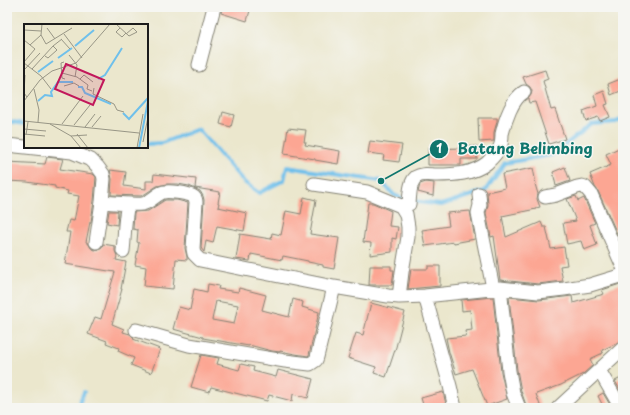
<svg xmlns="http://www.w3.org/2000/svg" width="630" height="415" font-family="'Playpen Sans',sans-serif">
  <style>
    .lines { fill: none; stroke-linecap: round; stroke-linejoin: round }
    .stream { stroke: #6fc0eb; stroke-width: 4 }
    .building { fill: #fca693; fill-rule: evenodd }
    .street-casing { stroke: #848274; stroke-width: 15 }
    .street { stroke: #fff; stroke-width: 13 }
    .inset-river { fill: none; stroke: #6fc0eb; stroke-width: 2 }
    .inset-road { fill: none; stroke: #989686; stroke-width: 1 }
    .view { fill: #c2185b; fill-opacity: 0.15; stroke: #c2185b; stroke-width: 2 }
    .inset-edge { fill: none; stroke: #1c1c1c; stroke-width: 2 }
    .leader { fill: none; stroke: #0f766e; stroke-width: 1.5 }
    .callout-dot { fill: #0f766e; stroke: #f6f6f2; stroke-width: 1.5 }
    .mark-label { font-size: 12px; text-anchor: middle; font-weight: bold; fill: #fff }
    .callout-label { font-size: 15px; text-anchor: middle; font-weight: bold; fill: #0f766e; stroke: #f6f6f2; stroke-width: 3; stroke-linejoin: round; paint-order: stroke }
  </style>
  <rect width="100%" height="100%" fill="#f6f6f2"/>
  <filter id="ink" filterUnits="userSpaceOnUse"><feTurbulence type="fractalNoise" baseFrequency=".025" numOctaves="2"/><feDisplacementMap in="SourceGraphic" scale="8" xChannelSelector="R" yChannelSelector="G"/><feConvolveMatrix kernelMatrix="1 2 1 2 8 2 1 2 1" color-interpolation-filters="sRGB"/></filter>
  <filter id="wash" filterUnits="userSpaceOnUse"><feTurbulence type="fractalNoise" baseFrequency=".012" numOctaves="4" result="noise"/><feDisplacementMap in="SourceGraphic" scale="16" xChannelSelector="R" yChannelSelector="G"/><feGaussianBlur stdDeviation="0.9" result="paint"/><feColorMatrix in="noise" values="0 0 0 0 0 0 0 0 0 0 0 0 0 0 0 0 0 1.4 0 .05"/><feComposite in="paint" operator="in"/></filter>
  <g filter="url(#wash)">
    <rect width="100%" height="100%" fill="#ebe7cd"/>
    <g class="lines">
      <path class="stream" d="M7 121 25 124
        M147 144 162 143 198 129 244 182 259 193 284 180 287 167 381 181 394 195 406 200 441 205 485 191 505 163 552 155 592 124 616 122 623 119
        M77 408 84 392"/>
    </g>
    <g id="blocks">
      <path class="building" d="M222 7H251L247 21 221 13Z
        M545 70 548 79 543 81 551 110 555 109 565 139 549 144 535 102 529 103 528 99 531 95 532 91 530 87 526 84 523 77Z
        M623 78V90L611 95 608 84Z
        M604 91 608 104 605 105 610 117 600 121 598 117 586 121 583 111 597 106 594 95Z
        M223 112 234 115 231 127 220 124Z
        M478 118H497V122L494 132V141L479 142Z
        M288 128 306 130 304 142H306L305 145 340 151 338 164 315 160V159L284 154Z
        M370 141 402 145 399 162 383 160 384 155 368 153Z
        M477 146V159H461V165H428V149L463 148V147Z
        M623 146V247L598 191 595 187 590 174 611 165 606 154Z
        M47 157 63 159 60 169 93 174 96 177 94 201 91 222H90L86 242 88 243 91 248 95 250 99 249 102 247 103 244 115 246V251L117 256 116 260 126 262 121 289H122L112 324 124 329 123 332 130 334 134 338 133 339 160 349 151 373 131 365 134 358 118 351 119 348 106 343 107 341 88 334 95 317 101 319 115 272 65 264 70 232H66L69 220 74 221 79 196 67 194 68 191 55 188V186L27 182 7 181V162L45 164Z
        M565 167 570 181 556 186 553 172Z
        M533 168 536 184H535L538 194 537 199 540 207 536 208V209L502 216 506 237 541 222 543 227H546L551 249 564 247 567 265 560 266 563 281 538 284 500 280 494 236 491 237 486 213 488 205 487 192 505 188 502 174Z
        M110 170 126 172 124 186 146 189V181H153L154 174 196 179 195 188 220 192 218 203H219L218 207 247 213 244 231 217 226 213 243 206 241 204 252 201 248 204 200 203 196 200 191 189 186 178 184H167L157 186 145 194 141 196 111 195 112 179Z
        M426 182 434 183 433 196 418 192 420 184Z
        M576 196 578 201 584 198 595 223 590 225 597 245 584 250 581 241 567 244 563 223 576 221 567 199Z
        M304 197 316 200 310 234 339 238 334 269 323 267V265L308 262V261L283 256 282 260 251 254 250 261 236 259 240 234 271 239 272 233 281 235 286 211 301 214Z
        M165 200H177L188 203 185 248 187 257V260L176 259 173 289 144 286 146 267 135 265 139 243 137 242 138 230 133 229 134 212 148 211Z
        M368 203H373L391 211 389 226 398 227 396 239 392 238V252L370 255 371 243 363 242Z
        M109 211H118L117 225 107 223Z
        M470 211 475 239 454 243V242L425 246 422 230 449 226 447 213Z
        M370 266H391V270H394L392 285H369Z
        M428 266H440V286L408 289 411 269H428Z
        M623 283V340H621L615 344 602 350 603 353 590 359 593 365 583 374 561 385 536 394 541 408H527L521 391 517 370 509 297 539 300 572 296 573 303 604 294 602 290Z
        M208 284 219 286 218 289 238 292 239 288 266 295 262 310 289 317 293 299 303 302 302 307 319 312 309 355 308 356 295 354 280 351V352L272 351 249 345V346L203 338V337L173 329 179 307 190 310 194 289 207 292ZM216 301 238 305 234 324 212 320Z
        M493 297 501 372 507 399 487 406 472 369 456 374 449 352 446 338 466 336 465 331 472 330 470 310 462 311 461 300Z
        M371 303 405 312 396 347 386 377 374 373 376 367 348 358 356 333 363 335Z
        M201 355 219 358 217 364 239 370 241 364 254 367 253 371 276 377 278 370 313 379 308 398 293 394 292 401 269 395 267 401 211 387 209 392 191 387Z
        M623 377V395L615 381Z
        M443 392 447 408H424L421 398Z
        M603 393 612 408H604L598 396Z"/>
    </g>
  </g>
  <g filter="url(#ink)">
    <use href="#blocks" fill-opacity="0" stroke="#848274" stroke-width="1"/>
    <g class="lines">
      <defs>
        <path id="street" d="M199 65 214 7
          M7 145 72 152 91 160 97 166 103 174 104 179 102 202 96 242
          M314 184 367 192 401 206 409 204C410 195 409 183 416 177 422 173 430 175 437 175 454 175 473 174 487 163 491 159 498 152 500 147 502 143 502 138 502 134 505 121 512 99 524 92
          M479 194 480 205 478 213 493 288
          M545 197 556 195 577 187 582 186 585 187 591 194 623 267
          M102 202C115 203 129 205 142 204 150 203 154 196 161 193 166 190 189 193 194 197 196 199 196 200 196 202L193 249 194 254 200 260 334 287 388 296 399 297 425 296 500 288 538 292 564 289 590 285 623 275
          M123 251C125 235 124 220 128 204
          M500 288 509 371 513 393 519 408
          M425 296 450 386 455 408
          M399 297 402 272 408 237V227L406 214 401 206
          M136 330 164 338 189 345 285 361 310 364 316 360 317 357 334 287
          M599 370 621 408
          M558 408 623 348"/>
      </defs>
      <use href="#street" class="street-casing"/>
      <use href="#street" class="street"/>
    </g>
  </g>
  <g transform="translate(24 24)">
    <rect width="124" height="124" fill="#ebe7cd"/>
    <path class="inset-river" d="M51 22 70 6M34 34 48 24M14 48 29 37M74 55 81 51 98 24M54 63H58L61 69 87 80M14 77 21 71 28 72 27 68 34 58H49M99 89 105 95 124 74M115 124 124 77"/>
    <path class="inset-road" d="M18 0 17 11 22 20 48 4M92 0 105 12 113 8 109 4 102 10M23 4 31 15M96 4 92 8 98 13 102 9M0 6 17 7M40 10 58 34M37 15 46 25M0 16 11 25 0 38M6 21 17 11M45 31 53 41 51 53M21 32 24 34 33 26 29 22 38 15M40 38 37 39 38 54 41 55M0 39 17 52 27 65M8 45 29 22M0 46 16 29M38 49 53 53 64 61 63 65 68 67M1 51 0 69 3 73M56 55 60 51 69 58M40 62 50 59 55 62M70 64 69 70 90 80 93 86 100 88M10 65 15 86 14 98M0 77 16 56 28 47 52 39 86 0M0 97 115 109M26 100 47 112 57 124M38 100 59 72M50 101 66 81M61 103 71 90M68 103 77 92M0 105 22 107M0 110 21 112M53 110 64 124M2 111 4 98M47 112 63 111M119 118 124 93M113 124 119 90"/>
    <path class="view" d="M42 40 80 56 69 81 31 65Z"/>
    <rect width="124" height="124" class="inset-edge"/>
  </g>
  <path class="leader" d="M381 181L439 149"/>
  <g class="callout-dot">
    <circle cx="381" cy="181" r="4"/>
    <circle cx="439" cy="149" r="10"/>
  </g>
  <g class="mark-label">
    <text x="439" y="153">1</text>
  </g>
  <g class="callout-label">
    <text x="525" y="154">Batang Belimbing</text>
  </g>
  <rect width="630" height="415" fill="none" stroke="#f6f6f2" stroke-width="24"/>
</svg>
